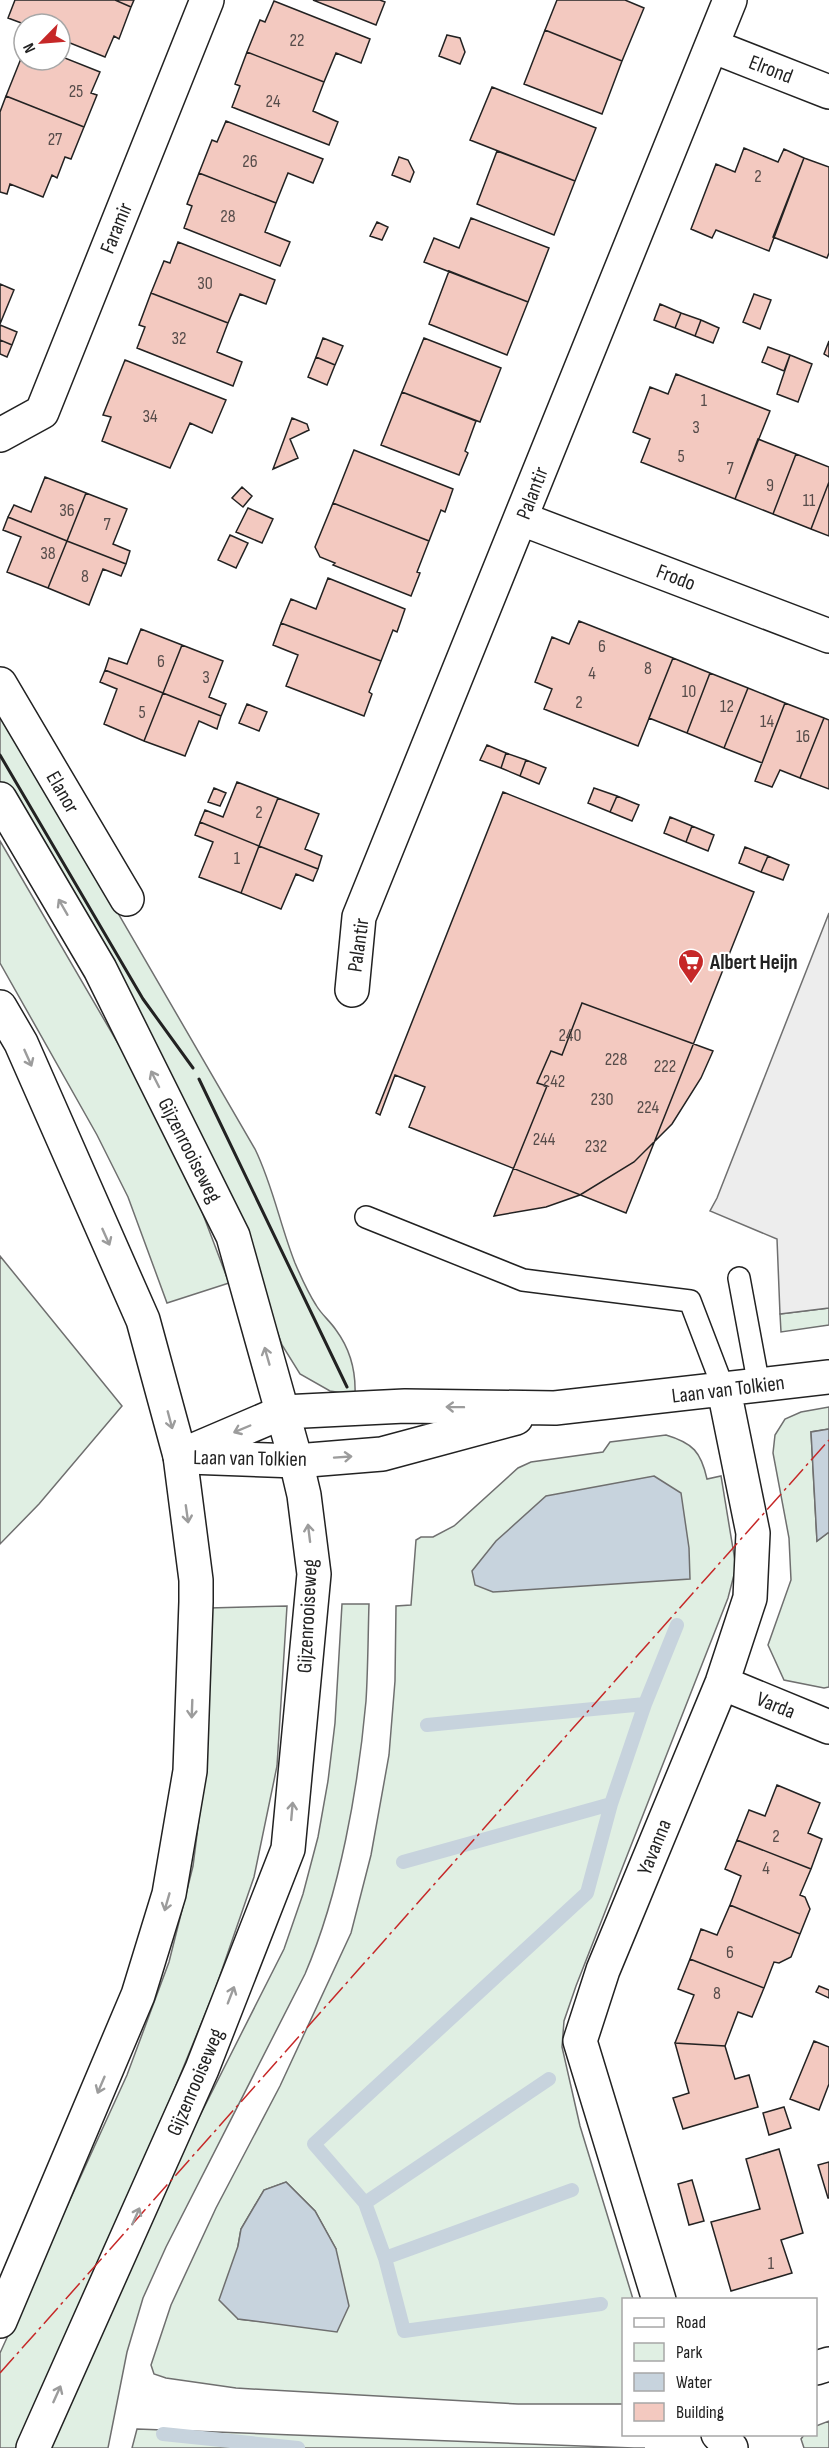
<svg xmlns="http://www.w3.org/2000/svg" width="829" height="2448" font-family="'Sofia Sans Condensed',sans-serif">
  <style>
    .green { fill: #e0efe3; stroke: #6f6f6f; stroke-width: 1.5; fill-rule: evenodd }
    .parking { fill: #ededed; stroke: #6f6f6f; stroke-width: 1.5 }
    .water { fill: #c7d3dd; stroke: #6f6f6f; stroke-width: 1.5 }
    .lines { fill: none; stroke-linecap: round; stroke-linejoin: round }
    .stream { stroke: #c7d3dd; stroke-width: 14 }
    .building { fill: #f3c9c0; stroke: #222; stroke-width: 1.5 }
    .lane-casing { stroke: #222; stroke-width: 24 }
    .street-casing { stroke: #222; stroke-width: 36 }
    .secondary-casing { stroke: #222; stroke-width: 36 }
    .lane { stroke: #fff; stroke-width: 21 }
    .street { stroke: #fff; stroke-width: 33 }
    .secondary { stroke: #fff; stroke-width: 33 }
    .wall { stroke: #222; stroke-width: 3 }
    .power { stroke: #c62828; stroke-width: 1.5; stroke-dasharray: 21 4.5 3 4.5; stroke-linecap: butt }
    .oneway { stroke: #9c9c9c }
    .labels { text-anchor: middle; stroke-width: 4.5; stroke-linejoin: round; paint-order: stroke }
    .number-label { font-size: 18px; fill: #564c4a }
    .street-label { font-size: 21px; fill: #222; stroke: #fff }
    .poi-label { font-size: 21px; font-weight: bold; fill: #222; stroke: #fff; text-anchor: start }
  </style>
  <rect width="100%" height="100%" fill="#fff"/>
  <path class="green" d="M0 710 255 1149C273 1186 280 1225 295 1263 301 1277 307 1291 316 1305 321 1314 330 1321 336 1330 350 1349 356 1372 355 1395L330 1391 300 1374 282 1345 240 1228 0 784Z
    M0 841 137 1076 201 1209 229 1283 167 1303 128 1197 97 1135 0 963Z
    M0 1256 122 1406 39 1504 0 1544Z
    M829 1308V1325L781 1332 780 1314Z
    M829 1407V1429L811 1432 817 1541 829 1532V1687L824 1688 784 1680 768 1645 791 1580 789 1538 773 1453 775 1435 785 1419 801 1412Z
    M666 1435C693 1443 701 1452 707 1479L721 1476 736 1567 728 1598 576 1986 564 2021 562 2047 580 2126 633 2299 624 2300 623 2404H518L236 2388 166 2378 154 2374 151 2365 171 2305 216 2208 280 2086 351 1933 371 1855 389 1755 395 1681 396 1606 411 1605 416 1540 421 1537H433L454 1526 518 1468 531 1462 603 1452 610 1442ZM286 2182 315 2211 336 2249 276 2323 238 2319V2246L241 2229 264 2190Z
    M342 1604H369C368 1636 368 1669 366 1701 358 1789 340 1892 305 1974L166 2247 143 2298 127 2352 108 2448H51L178 2159 284 1949 303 1894 318 1837 328 1781 335 1723Z
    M287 1606 277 1766 254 1877 215 1990 172 2095 16 2448H0V2353L127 2075 169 1962 193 1866 207 1756 209 1608Z
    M829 2421V2448H804L801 2439 804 2435 816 2434V2426Z
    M137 2429 634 2448H645H132Z"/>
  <path class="parking" d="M829 913V1308L780 1314 777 1239 710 1211 717 1198Z"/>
  <path class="water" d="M829 1429V1532L817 1541 811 1432Z
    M654 1476 681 1493 689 1548 690 1579 493 1592 475 1585 472 1571 496 1541 546 1496Z
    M286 2182 315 2211 336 2249 349 2306 337 2332 238 2319 219 2300 238 2246 241 2229 264 2190Z"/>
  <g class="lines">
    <path class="stream" d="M427 1725 645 1704 677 1625
      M403 1862 611 1804 645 1704
      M549 2079 365 2203 314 2144 587 1893 611 1804
      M365 2203 385 2258 572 2190
      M385 2258 404 2331 601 2304
      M163 2434 298 2448"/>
  </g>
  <path class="building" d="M15 0H115L131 7 119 39 114 36 105 57 60 39V24H24L8 18Z
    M115 0H134L131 7Z
    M313 0H380L385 2 376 25Z
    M557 0H625L644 8 622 61 545 30Z
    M274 1 370 39 361 63 336 53 324 82 247 52 260 20 265 22Z
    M545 30 622 61 602 114 524 84Z
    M447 35 460 38 465 52 460 64 439 56Z
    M24 51V60H60V56L100 72 91 93 97 95 84 127 6 96Z
    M247 52 324 82 313 111 338 122 329 145 232 107 240 86 235 84Z
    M492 87 596 128 575 181 470 140Z
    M6 96 84 127 71 159 65 157 57 178 52 175 43 197 10 184 7 194 0 192V112Z
    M226 121 323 159 313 183 288 173 276 203 199 173 212 140 217 142Z
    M744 148 778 162 784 149 804 158 769 251 716 230 712 238 691 229 716 164 735 172Z
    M497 151 575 181 554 235 477 204Z
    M399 157 408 160 414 172 410 182 392 175Z
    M804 158 829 167V253L827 258 773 237Z
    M199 173 276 203 265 232 290 242 280 266 184 228 192 206 187 204Z
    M471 218 549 248 528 302 424 262 434 238 459 248Z
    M377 222 388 227 382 240 370 236Z
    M178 242 275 280 266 304 240 294 228 323 151 293 164 261 170 263Z
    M449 271 528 302 507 355 429 324Z
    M0 284 14 290 0 324Z
    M151 293 228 323 217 352 242 362 233 386 137 348 145 327 139 325Z
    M754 294 771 300 760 329 743 322Z
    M660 304 681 313 675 328 654 320Z
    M681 313 701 320 695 336 675 328Z
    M701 320 719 328 713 343 695 336Z
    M0 325 17 332 12 345 0 340Z
    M323 338 343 346 335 365 316 357Z
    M424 338 501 368 480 422 402 392Z
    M0 340 12 345 7 357 0 354Z
    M829 341V357L824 354Z
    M768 347 790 355 784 371 762 362Z
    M790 355 812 364 798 402 777 394Z
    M316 357 335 365 327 385 308 377Z
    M125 360 226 400 212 433 190 423 170 468 102 441 111 417 103 415Z
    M676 374 770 411 735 499 641 462 650 439 633 432 650 387 668 394Z
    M402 392 476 421 465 451 468 453 459 475 381 445Z
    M292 418 307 424 309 430 290 439 298 458 273 469Z
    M758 439 796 454 773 514 735 499Z
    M354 450 453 489 445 512 441 510 429 541 333 503Z
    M796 454 829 467V482L811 529 773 514Z
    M45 477 86 493 67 541 8 517 14 505 31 512Z
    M829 482V536L811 529Z
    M242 487 252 496 243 507 232 498Z
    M86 493 127 509 113 544 130 551 126 564 67 541Z
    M333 503 429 541 417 572 420 573 411 596 333 565 335 563 320 557 315 547Z
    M248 508 273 519 262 543 236 532Z
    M8 517 67 541 48 588 7 572 21 537 3 530Z
    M230 535 248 543 236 568 218 560Z
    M67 541 126 564 121 576 103 569 89 605 48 588Z
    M328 578 405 609 397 632 393 630 381 661 281 623 291 599 316 609Z
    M579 621 673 658 638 746 544 709 552 689 535 682 552 637 569 644Z
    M281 623 381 661 369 692 372 694 364 716 286 686 298 655 273 645Z
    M141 629 182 645 163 693 105 670 109 658 127 664Z
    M182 645 223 661 209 697 226 704 221 716 163 693Z
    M673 658 710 673 687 733 649 718Z
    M105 670 163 693 144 741 104 724 117 689 100 682Z
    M710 673 748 688 724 748 687 733Z
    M748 688 785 703 762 763 724 748Z
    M163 693 221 716 217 729 199 721 185 756 144 741Z
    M785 703 824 718 800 778 780 770 772 787 755 781Z
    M247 704 267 712 259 731 239 723Z
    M824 718 829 720V789L800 778Z
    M487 745 506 753 501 768 480 760Z
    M506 753 526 760 520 776 501 768Z
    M526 760 546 768 539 784 520 776Z
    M237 782 278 798 259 846 200 822 205 810 223 817Z
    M214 788 226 793 220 806 208 802Z
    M594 788 617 796 610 812 588 803Z
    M503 792 754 892 626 1213 409 1127 425 1087 395 1075 380 1115 376 1113Z
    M617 796 639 805 632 821 610 812Z
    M278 798 319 814 305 849 322 856 318 869 259 846Z
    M670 817 692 826 686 842 664 833Z
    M200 822 259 846 241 893 199 877 213 842 195 835Z
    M692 826 714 835 708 851 686 842Z
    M259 846 318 869 313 881 296 874 281 909 241 893Z
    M745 847 768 856 761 872 739 863Z
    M768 856 789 865 783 880 761 872Z
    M582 1003 713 1051 701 1078 672 1124 634 1162 580 1195 546 1207 494 1216 547 1086 537 1083 551 1051 562 1055Z
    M777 1785 820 1803 808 1833 822 1839 811 1869 737 1840 749 1810 765 1816Z
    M737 1840 811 1869 800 1895 805 1897 810 1909 800 1934 730 1905 741 1876 725 1869Z
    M730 1905 800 1934 791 1957 779 1963 774 1962 764 1988 690 1959 701 1929 717 1935Z
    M690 1959 764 1988 752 2017 738 2012 725 2046 675 2043 694 1995 678 1989Z
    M819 1986 829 1990V1998L816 1992Z
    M814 2041 829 2047V2084L819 2110 790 2099Z
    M675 2043 725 2046 735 2079 749 2075 758 2107 683 2129 673 2098 689 2093Z
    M784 2107 791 2128 769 2135 763 2113Z
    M779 2149 803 2233 781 2240 792 2273 731 2291 711 2222 760 2209 746 2159Z
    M829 2162V2198H828L818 2165Z
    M692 2180 704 2221 689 2225 678 2184Z"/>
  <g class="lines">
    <defs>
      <path id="lane" d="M366 1217 523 1280 690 1301 724 1390
        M739 1278 759 1386"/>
      <path id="street" d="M712 46 829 92
        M0 435 42 412 207 0
        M522 519 829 636
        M0 684 127 899
        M352 990 359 917 730 0
        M180 1456 283 1412 405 1406 555 1408 829 1377
        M188 1457 296 1461 382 1454 516 1418
        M722 1683 829 1727
        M659 2300 580 2041 603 1970 722 1683 750 1598 753 1533 724 1390
        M816 2368 829 2364
        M718 2434 731 2448"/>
      <path id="secondary" d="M0 799 100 969 233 1236 296 1461 304 1495 314 1574 288 1849 202 2069 33 2448
        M0 1007 21 1043 143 1320 180 1456 196 1580V1602L190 1771 169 1894 138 1995 0 2321"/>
    </defs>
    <use href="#lane" class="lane-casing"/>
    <use href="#street" class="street-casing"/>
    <use href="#secondary" class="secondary-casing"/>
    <use href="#lane" class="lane"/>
    <use href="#street" class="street"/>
    <use href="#secondary" class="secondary"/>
    <path class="wall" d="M0 755 143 999 193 1068
      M199 1079 347 1387"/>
    <path class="power" d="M0 2373 829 1440"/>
  </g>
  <defs><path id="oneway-shaft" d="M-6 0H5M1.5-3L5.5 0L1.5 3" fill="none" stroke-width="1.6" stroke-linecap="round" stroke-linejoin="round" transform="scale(1.5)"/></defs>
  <g class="oneway">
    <use href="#oneway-shaft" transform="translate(63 907) rotate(-120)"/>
    <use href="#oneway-shaft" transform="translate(28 1058) rotate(66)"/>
    <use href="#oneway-shaft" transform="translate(155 1079) rotate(-117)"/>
    <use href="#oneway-shaft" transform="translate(106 1237) rotate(66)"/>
    <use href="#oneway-shaft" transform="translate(267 1356) rotate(-106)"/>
    <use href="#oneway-shaft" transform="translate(455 1407) rotate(-179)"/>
    <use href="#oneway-shaft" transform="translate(170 1420) rotate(75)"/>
    <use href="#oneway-shaft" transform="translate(242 1429) rotate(157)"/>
    <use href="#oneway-shaft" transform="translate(343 1457) rotate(-4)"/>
    <use href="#oneway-shaft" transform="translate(187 1514) rotate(82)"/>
    <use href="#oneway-shaft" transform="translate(309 1533) rotate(-97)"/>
    <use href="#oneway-shaft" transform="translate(192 1709) rotate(92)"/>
    <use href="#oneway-shaft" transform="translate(292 1811) rotate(-85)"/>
    <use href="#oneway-shaft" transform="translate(167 1902) rotate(106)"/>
    <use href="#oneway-shaft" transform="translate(231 1995) rotate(-69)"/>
    <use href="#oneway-shaft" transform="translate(101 2085) rotate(113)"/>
    <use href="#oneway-shaft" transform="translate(136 2216) rotate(-66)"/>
    <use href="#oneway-shaft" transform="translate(57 2394) rotate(-66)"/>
  </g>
  <defs>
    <symbol id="supermarket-pin" viewBox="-11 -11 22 30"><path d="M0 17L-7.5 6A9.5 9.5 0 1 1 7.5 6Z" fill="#c62828" stroke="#fff"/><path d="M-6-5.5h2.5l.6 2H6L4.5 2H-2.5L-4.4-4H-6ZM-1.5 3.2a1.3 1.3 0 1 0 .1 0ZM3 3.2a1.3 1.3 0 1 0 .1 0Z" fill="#fff"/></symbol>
  </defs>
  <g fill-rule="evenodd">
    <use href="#supermarket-pin" x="676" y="947" width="30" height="40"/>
  </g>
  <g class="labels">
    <g class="number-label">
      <text x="297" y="46">22</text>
      <text x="76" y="97">25</text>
      <text x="273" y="107">24</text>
      <text x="55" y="145">27</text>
      <text x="250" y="167">26</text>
      <text x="758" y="182">2</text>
      <text x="228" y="222">28</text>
      <text x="205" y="289">30</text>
      <text x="179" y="344">32</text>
      <text x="704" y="406">1</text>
      <text x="150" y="422">34</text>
      <text x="696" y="433">3</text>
      <text x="681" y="462">5</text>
      <text x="730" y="474">7</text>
      <text x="770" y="491">9</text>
      <text x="809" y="506">11</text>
      <text x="67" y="516">36</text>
      <text x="107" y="530">7</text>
      <text x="48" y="559">38</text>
      <text x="85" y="582">8</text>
      <text x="602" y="652">6</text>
      <text x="161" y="667">6</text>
      <text x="648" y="674">8</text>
      <text x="592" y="679">4</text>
      <text x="206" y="683">3</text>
      <text x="689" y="697">10</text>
      <text x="579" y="708">2</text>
      <text x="727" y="712">12</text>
      <text x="142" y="718">5</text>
      <text x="767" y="727">14</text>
      <text x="803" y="742">16</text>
      <text x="259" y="818">2</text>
      <text x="237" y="864">1</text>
      <text x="570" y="1041">240</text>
      <text x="616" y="1065">228</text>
      <text x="665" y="1072">222</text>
      <text x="554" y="1087">242</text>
      <text x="602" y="1105">230</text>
      <text x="648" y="1113">224</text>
      <text x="544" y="1145">244</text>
      <text x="596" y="1152">232</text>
      <text x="776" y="1842">2</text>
      <text x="766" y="1874">4</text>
      <text x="730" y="1958">6</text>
      <text x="717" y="1999">8</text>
      <text x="771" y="2269">1</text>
    </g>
    <g class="street-label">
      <text transform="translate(771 69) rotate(21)" y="7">Elrond</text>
      <text transform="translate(116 228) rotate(-68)" y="7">Faramir</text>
      <text transform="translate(532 493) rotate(-69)" y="7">Palantir</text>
      <text transform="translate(676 577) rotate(21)" y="7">Frodo</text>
      <text transform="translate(63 792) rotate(60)" y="7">Elanor</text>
      <text transform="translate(358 945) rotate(-82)" y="7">Palantir</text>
      <text transform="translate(190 1150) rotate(63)" y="7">Gijzenrooiseweg</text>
      <text transform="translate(728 1389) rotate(-7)" y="7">Laan van Tolkien</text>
      <text transform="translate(250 1458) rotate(1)" y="7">Laan van Tolkien</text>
      <text transform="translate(307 1616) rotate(-87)" y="7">Gijzenrooiseweg</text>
      <text transform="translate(776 1705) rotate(22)" y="7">Varda</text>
      <text transform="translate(654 1847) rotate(-68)" y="7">Yavanna</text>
      <text transform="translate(195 2082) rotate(-67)" y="7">Gijzenrooiseweg</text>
    </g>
    <g class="poi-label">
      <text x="710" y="969">Albert Heijn</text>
    </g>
  </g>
  <rect x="622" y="2298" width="195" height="138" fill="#ffffff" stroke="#a7a7a7" stroke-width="1.5"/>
  <rect x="634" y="2318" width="30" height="9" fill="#ffffff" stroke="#a7a7a7" stroke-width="1.5"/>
  <text x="676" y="2328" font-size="18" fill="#222222">Road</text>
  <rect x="634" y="2343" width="30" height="18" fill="#e0efe3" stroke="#a7a7a7" stroke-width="1.5"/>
  <text x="676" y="2358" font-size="18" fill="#222222">Park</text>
  <rect x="634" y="2373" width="30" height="18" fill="#c7d3dd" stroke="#a7a7a7" stroke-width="1.5"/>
  <text x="676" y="2388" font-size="18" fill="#222222">Water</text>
  <rect x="634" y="2403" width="30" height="18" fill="#f3c9c0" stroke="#a7a7a7" stroke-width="1.5"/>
  <text x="676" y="2418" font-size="18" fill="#222222">Building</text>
  <g transform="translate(42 42) rotate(245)"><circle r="28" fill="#ffffff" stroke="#a7a7a7" stroke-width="1.5"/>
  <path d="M0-4.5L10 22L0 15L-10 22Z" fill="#c62828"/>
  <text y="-9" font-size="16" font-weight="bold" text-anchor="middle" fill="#222222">N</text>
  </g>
</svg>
